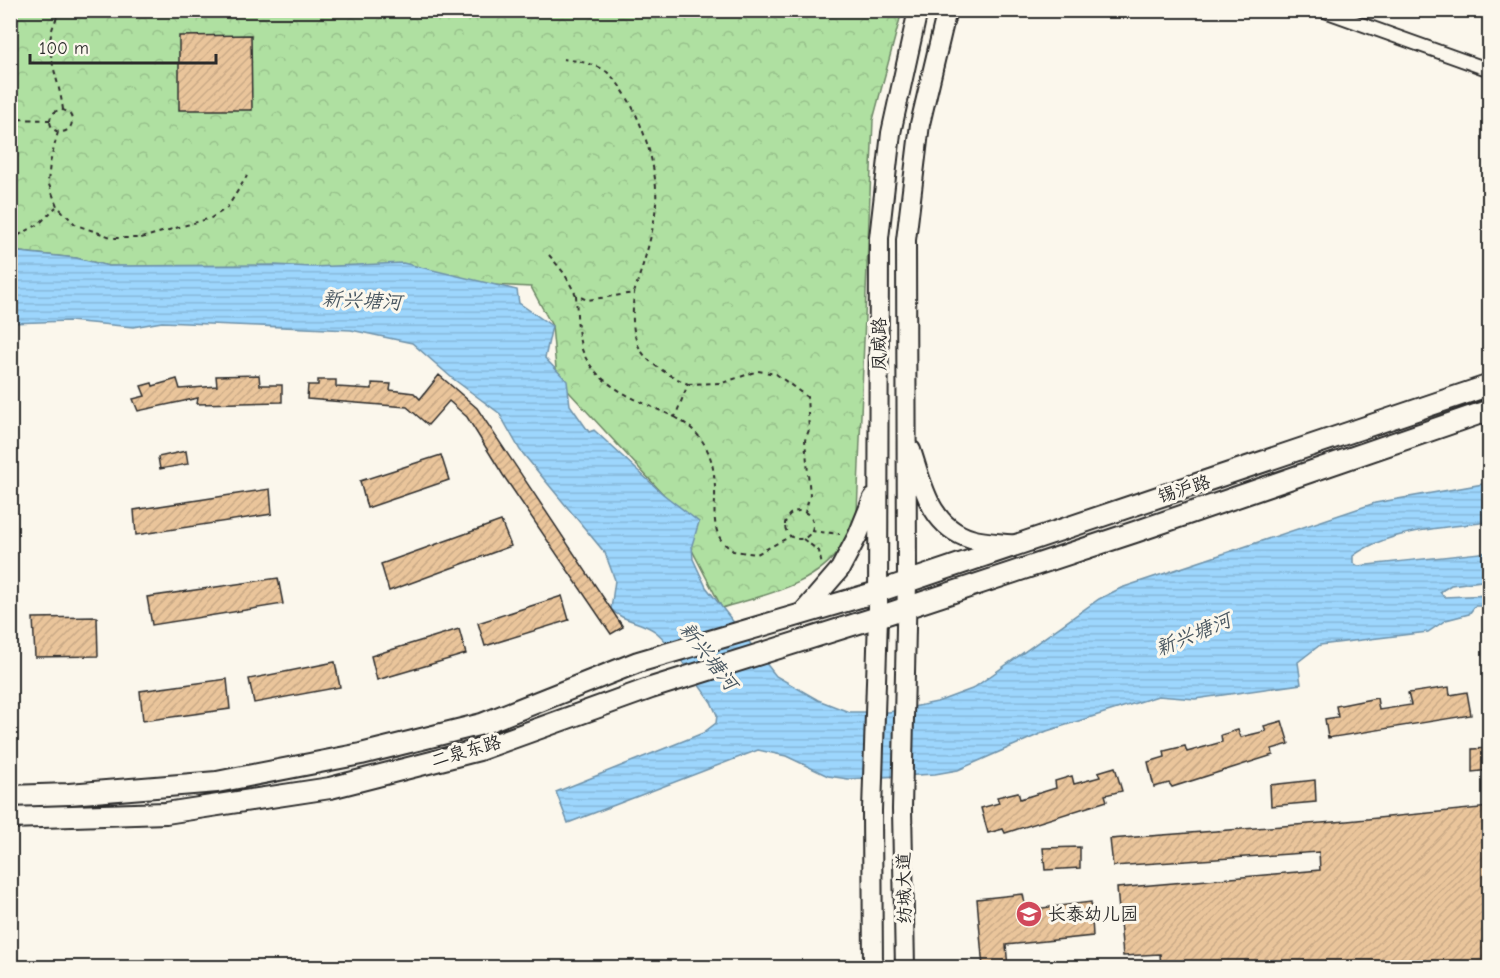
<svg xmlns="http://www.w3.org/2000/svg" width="1500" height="978" font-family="'Comic Neue','LXGW WenKai TC',sans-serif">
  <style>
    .forest { fill: url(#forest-crowns); stroke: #6d8666; stroke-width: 1.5 }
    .water { fill: url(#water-rules); stroke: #6f92a9; stroke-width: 1.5 }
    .building { fill: url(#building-hatch); stroke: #2b2b2b; stroke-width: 1.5 }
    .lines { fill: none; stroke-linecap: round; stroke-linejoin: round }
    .minor-casing { stroke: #2b2b2b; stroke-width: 16 }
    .secondary-casing { stroke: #2b2b2b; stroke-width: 22 }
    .primary-casing { stroke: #2b2b2b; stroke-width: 24 }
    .path { stroke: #2b2b2b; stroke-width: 2; stroke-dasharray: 4.5 4.5; stroke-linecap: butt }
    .minor { stroke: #fbf7ec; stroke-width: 12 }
    .secondary { stroke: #fbf7ec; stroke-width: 18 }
    .primary { stroke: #fbf7ec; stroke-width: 20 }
    .labels { text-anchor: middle; stroke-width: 6; stroke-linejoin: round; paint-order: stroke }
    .street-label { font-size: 18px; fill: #2b2b2b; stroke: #fbf7ec }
    .poi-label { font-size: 18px; fill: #2b2b2b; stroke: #fbf7ec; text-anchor: start }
    .water-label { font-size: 20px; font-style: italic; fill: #485660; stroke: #fbf7ec }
  </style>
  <defs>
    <pattern id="forest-crowns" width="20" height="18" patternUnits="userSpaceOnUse" patternTransform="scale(1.5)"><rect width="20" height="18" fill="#afe0a1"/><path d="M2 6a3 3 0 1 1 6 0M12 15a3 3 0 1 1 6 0" fill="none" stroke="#97c08b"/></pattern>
    <pattern id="water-rules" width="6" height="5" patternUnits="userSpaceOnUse" patternTransform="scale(1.5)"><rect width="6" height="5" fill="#9dd6fd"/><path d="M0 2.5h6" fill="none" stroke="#87b8d9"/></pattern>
    <pattern id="building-hatch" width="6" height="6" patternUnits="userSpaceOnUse" patternTransform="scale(1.5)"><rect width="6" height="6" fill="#eac59b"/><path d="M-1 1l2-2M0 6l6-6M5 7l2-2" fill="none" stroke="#c9a986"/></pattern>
  </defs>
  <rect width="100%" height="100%" fill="#fbf7ec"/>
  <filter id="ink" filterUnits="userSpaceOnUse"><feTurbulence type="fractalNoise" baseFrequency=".0167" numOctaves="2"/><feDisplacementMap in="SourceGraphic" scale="12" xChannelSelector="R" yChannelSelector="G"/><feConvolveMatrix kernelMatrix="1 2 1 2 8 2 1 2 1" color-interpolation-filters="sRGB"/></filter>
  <g filter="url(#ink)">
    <path class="forest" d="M11 11H902L873 120 857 513C852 524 847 537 841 547 816 586 763 595 722 608L663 494 557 379 552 326 531 287 109 266 76 258 11 251Z"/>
    <path class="water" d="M10 251 76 258 109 266 275 265 312 267 403 263 517 290 519 303 552 326 545 358 567 381 570 405 589 432 594 430 663 494 699 522 692 545 693 559 706 587 776 676 818 700 849 712H889L937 702 972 689 1099 599 1121 588 1375 503 1489 483V522C1448 527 1387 530 1353 556V563L1358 566 1489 552V580L1451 585 1440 592 1444 597 1489 595V606H1475L1469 614 1446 620 1428 632 1320 645 1298 662 1301 684 1195 699 1158 696 1047 731 958 770 935 774 848 779 828 776 786 756 758 750 568 823 556 792 703 733 716 723 717 715 711 702C696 682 674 647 656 632 642 621 623 622 611 609L615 580 605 553 520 450 499 413 452 378 412 343 351 330 162 322 133 327 69 321 11 323Z"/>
    <path class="building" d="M251 35 252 110H179V36Z
      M259 375 260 385H282V402L197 404 198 398 138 411 133 399 145 396 141 386 152 383 153 386 177 379 180 389 217 386 216 376Z
      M439 375 477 408 623 627 611 634 503 475 467 417 449 401 428 425 407 407 307 399 308 385H318V380H336V387L372 389V383L391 384 390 390 414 393 420 399Z
      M186 451 188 464 160 469 158 457Z
      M441 455 449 480 367 508 360 481Z
      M270 489 272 514 136 535 134 510Z
      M501 521 511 546 389 591 381 564Z
      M278 578 283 604 152 625 147 597Z
      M562 596 569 620 485 646 478 623Z
      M97 617 98 656 35 657 33 618Z
      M459 629 466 654 377 680 371 656Z
      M335 662 340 687 254 703 249 679Z
      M227 679 230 709 143 721 140 691Z
      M1449 687 1450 695 1467 692 1471 715 1328 738 1325 719 1338 717 1336 706 1377 698 1379 710 1411 705 1408 693Z
      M1282 721 1289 744 1272 749 1273 755 1172 787 1169 783 1154 787 1148 762 1165 757 1164 751 1185 746 1187 752 1222 742 1221 735 1238 730 1241 737 1266 731 1264 726Z
      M1490 748V770L1472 772V749Z
      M1115 767 1122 791 1105 795 1107 801 1005 833 1003 829 988 833 981 808 999 803 997 797 1018 792 1020 799 1056 788 1055 781 1072 776 1074 784 1100 777 1098 772Z
      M1315 780 1316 802 1271 806 1270 785Z
      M1490 807V968H1161L1160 954 1123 956 1117 888 1320 870 1319 852 1113 866 1110 839 1347 821Z
      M1080 847V868L1045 870 1043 848Z
      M1023 894 1026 910 1091 902 1093 936 1006 945 1008 968H983L977 899Z"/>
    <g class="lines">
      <defs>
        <path id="minor" d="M1322 10 1490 70"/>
        <path id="secondary" d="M911 450C923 486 930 527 971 539 985 543 1002 543 1017 545
          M802 613 840 569 858 535 873 498
          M873 968 872 811 878 617 879 238 891 133 918 10
          M905 968 902 809 907 582 906 240 920 124 947 10"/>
        <path id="primary" d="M10 796 69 794 217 782 361 754 482 724 638 662 877 592 1490 385
          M10 818 166 813 330 788 479 750 651 688 878 617 1135 532 1490 410"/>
      </defs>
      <use href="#minor" class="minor-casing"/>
      <use href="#secondary" class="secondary-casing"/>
      <use href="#primary" class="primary-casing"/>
      <path class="path" d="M62 10C37 43 59 73 63 110
        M50 121a11 11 0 1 1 22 0a11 11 0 1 1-22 0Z
        M10 119 50 120
        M58 132 50 163 48 182 57 206 76 225 114 238H141L211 218 227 208 247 176
        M10 240 39 224 56 207
        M549 255 564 273 576 295 587 300 634 293C643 264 654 234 656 203 659 166 636 97 607 72 595 63 577 61 563 59
        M576 295C577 312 577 330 581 346 592 386 642 402 675 417L688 384C639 361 629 347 634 293
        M688 384 722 383 758 371 776 374 807 397 809 430 805 440 810 495 805 512
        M675 417C709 436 716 463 715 501 714 512 714 528 720 538 722 543 729 547 733 551L757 554 791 536
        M785 525a14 14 0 1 1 28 0a14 14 0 1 1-28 0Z
        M811 531 840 534
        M803 539 819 551 822 566"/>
      <use href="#minor" class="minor"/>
      <use href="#secondary" class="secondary"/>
      <use href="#primary" class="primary"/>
    </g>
  </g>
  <defs>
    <symbol id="school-disc" viewBox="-11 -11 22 22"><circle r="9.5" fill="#d1495b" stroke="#fbf7ec"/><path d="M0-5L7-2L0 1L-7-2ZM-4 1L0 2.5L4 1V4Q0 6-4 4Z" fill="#fff"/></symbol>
  </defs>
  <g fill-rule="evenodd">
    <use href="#school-disc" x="1014" y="899" width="30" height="30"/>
  </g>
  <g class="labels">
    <g class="street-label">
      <text transform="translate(879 344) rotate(-90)" y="6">凤威路</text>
      <text transform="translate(1184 489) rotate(-18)" y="6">锡沪路</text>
      <text transform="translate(466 751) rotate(-16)" y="6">二泉东路</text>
      <text transform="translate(904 888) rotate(-91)" y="6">纺城大道</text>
    </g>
    <g class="poi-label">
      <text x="1048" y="920">长泰幼儿园</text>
    </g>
    <g class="water-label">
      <text transform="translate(362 300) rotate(3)" y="7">新兴塘河</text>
      <text transform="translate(1193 634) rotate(-23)" y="7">新兴塘河</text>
      <text transform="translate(709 656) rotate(52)" y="7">新兴塘河</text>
    </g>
  </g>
  <rect width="1500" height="978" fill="none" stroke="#fbf7ec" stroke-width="36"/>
  <rect x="18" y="18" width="1464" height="942" fill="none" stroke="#2b2b2b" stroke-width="2" filter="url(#ink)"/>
  <path d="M30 54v9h186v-9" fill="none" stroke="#2b2b2b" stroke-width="3"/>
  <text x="39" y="54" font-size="18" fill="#2b2b2b" stroke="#fbf7ec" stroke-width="4.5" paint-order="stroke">100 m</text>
</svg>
